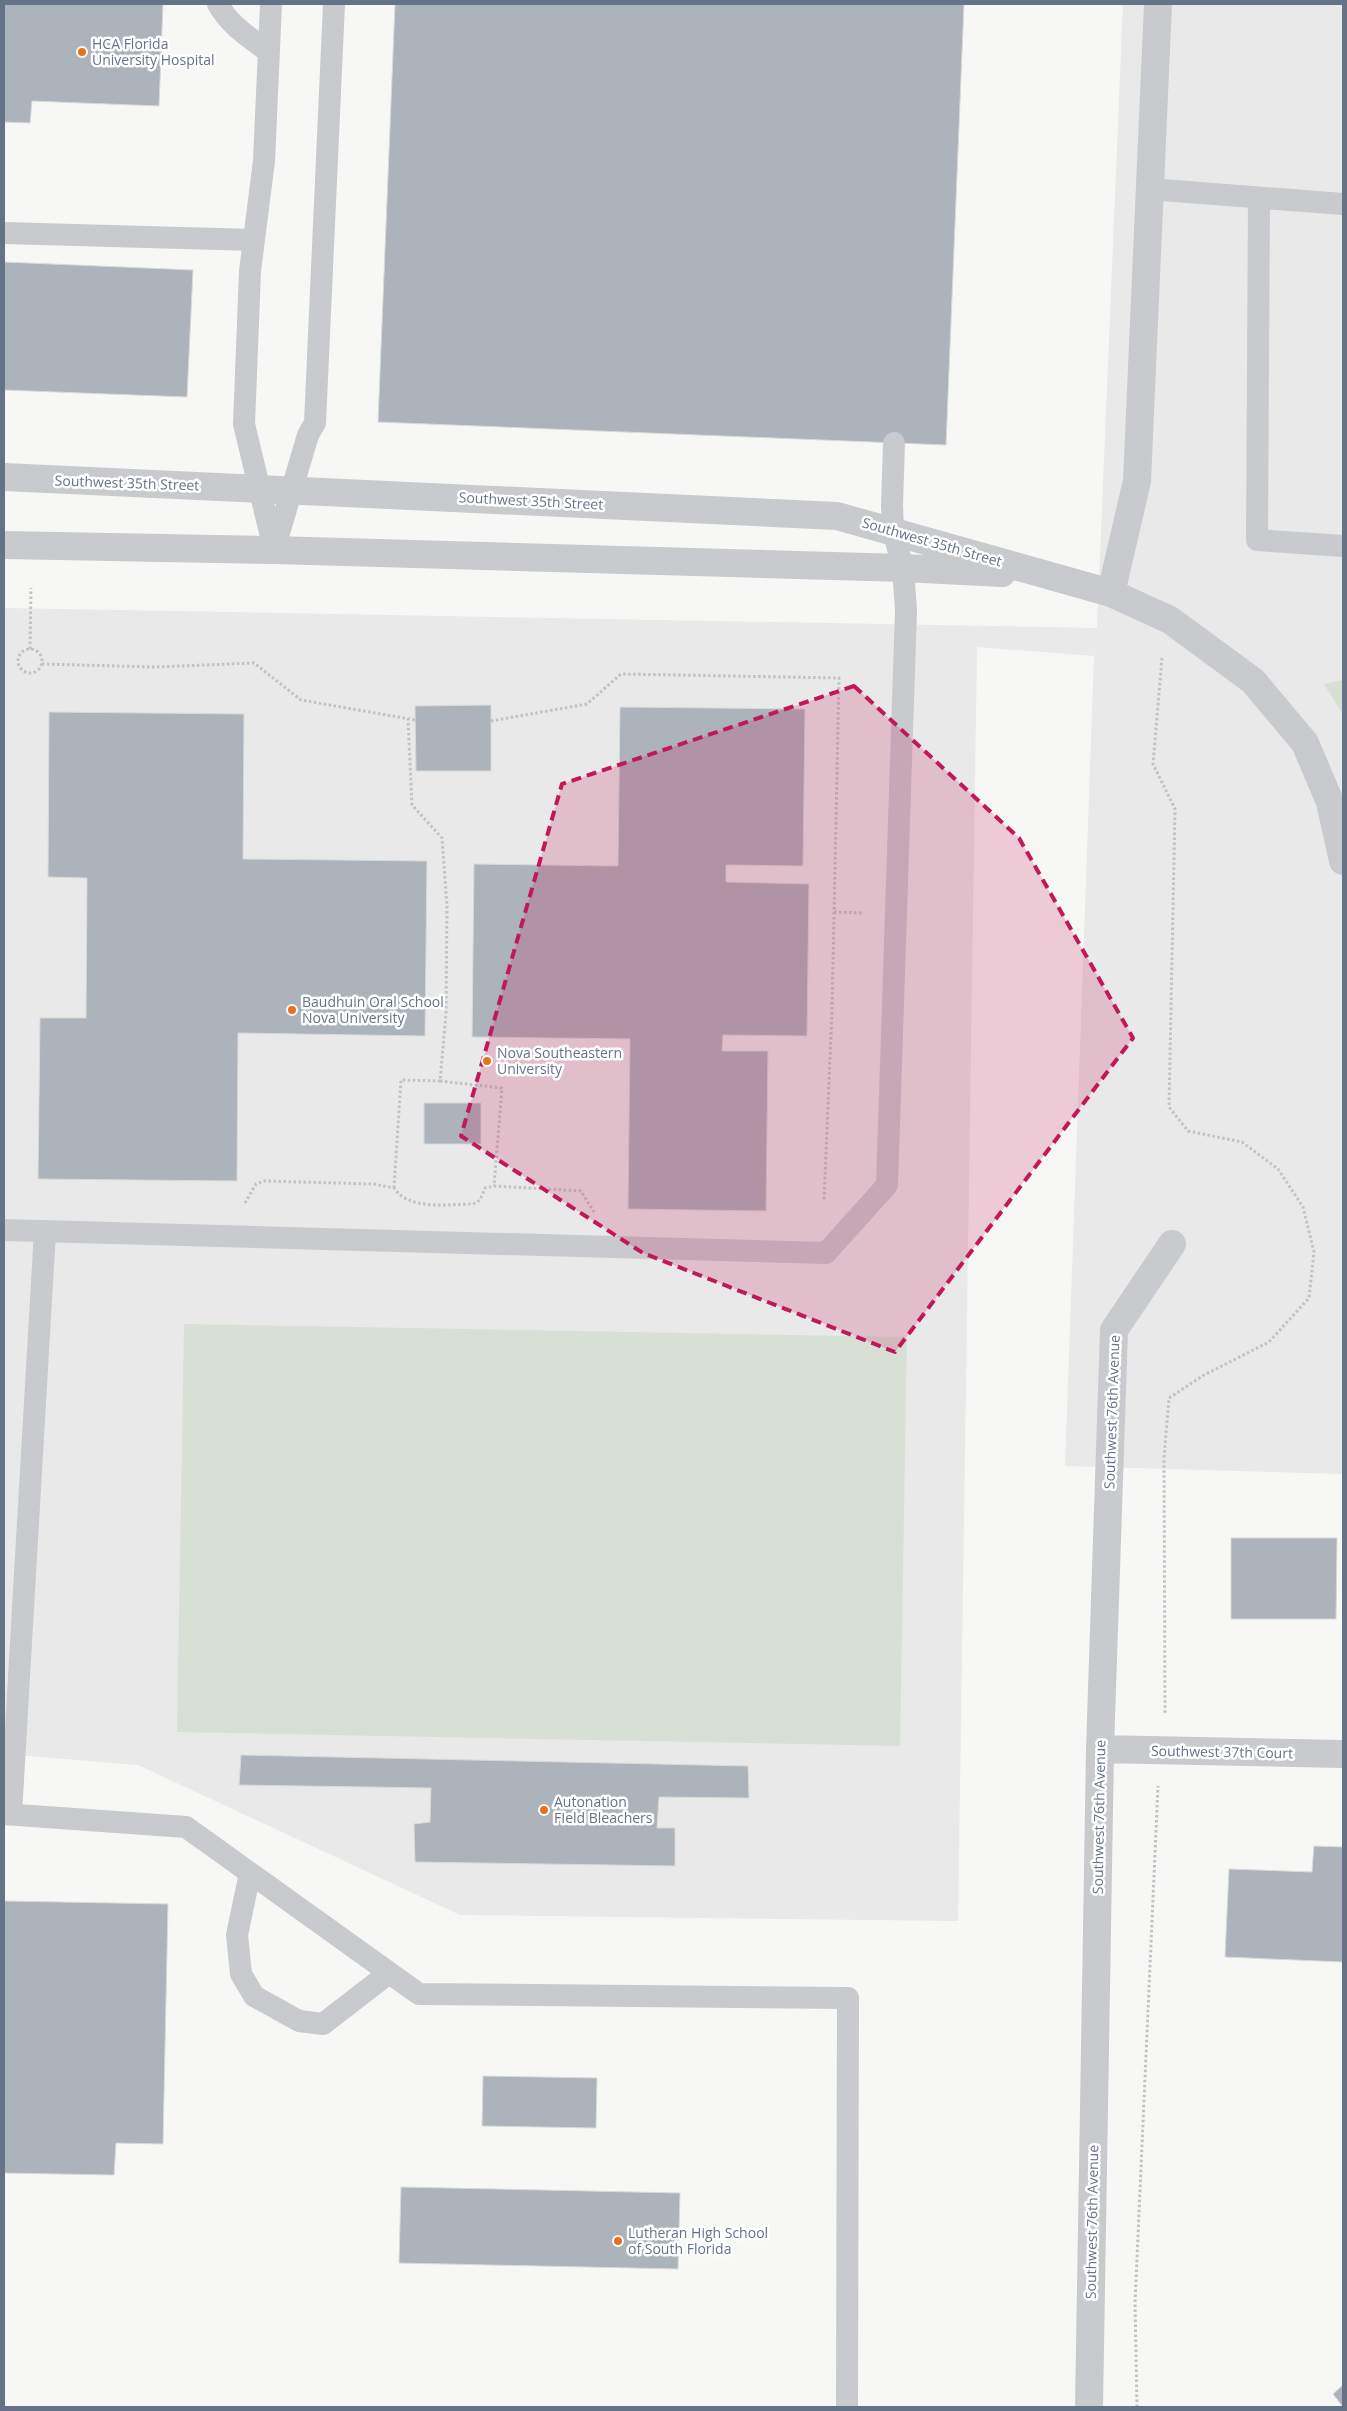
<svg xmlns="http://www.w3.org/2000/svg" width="1347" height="2411" font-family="'Open Sans',sans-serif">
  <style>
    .built { fill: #e8e9e8 }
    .green { fill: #d8e0d6 }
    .building { fill: #acb3ba; stroke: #d9d9d7 }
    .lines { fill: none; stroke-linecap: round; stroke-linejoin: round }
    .path { stroke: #c1c2c5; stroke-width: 3; stroke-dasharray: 2.5 2.5; stroke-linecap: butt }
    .lane { stroke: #c8cace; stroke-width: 22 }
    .street { stroke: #c8cace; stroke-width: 28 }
    .marked { fill: #c2185b; fill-opacity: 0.2; stroke: #c2185b; stroke-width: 4; stroke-dasharray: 10 6; stroke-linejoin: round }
    .poi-dot { fill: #e87224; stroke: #fff; stroke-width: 2 }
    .labels { text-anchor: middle; stroke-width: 5; stroke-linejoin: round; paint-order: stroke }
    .poi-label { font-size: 14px; fill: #667387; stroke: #fff; text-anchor: start }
    .street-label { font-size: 14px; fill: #667387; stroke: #fff }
  </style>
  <rect width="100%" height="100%" fill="#f7f8f5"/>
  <path class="built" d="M1123 4H1343V1474L1065 1466 1094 656 977 647 958 1921 460 1915 138 1765 4 1754V608L1097 628Z"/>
  <path class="green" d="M1343 680V715L1324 684Z
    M184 1324 907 1337 900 1746 177 1732Z"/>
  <path class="building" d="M4 4H163L159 106 32 101 30 123 4 122Z
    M395 4H964L946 445 378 422Z
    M4 262 193 270 187 397 4 390Z
    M491 705V771H416L415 706Z
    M620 707 805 709 803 866 726 865V882L809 884 807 1036 723 1035 722 1051H768L766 1211 628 1209 630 1039 472 1037 474 864 618 866Z
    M49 712 244 714 243 859 427 861 425 1036 238 1033 237 1181 38 1179 40 1018H86L87 878 48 877Z
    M424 1103H481V1144H424Z
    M1231 1538H1337L1336 1619H1231Z
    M241 1755 748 1766 749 1798 659 1797 657 1828H675V1866L415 1862 414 1824 430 1822 431 1788 239 1785Z
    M1314 1846 1343 1847V1962L1225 1957 1229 1869 1312 1872Z
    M4 1901 168 1904 163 2144 116 2143 114 2175 4 2173Z
    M483 2076 597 2078 596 2128 482 2126Z
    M401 2187 680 2193 678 2269 399 2263Z
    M1343 2385V2407L1333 2394Z"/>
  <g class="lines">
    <path class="path" d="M18 661a12 12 0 1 1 24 0a12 12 0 1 1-24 0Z
      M30 649 31 588
      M1162 658 1153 764 1175 809 1169 1107 1188 1131 1242 1142 1278 1169 1303 1207 1314 1252 1309 1298 1269 1342 1204 1375 1169 1398 1164 1458 1165 1715
      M42 664 154 667 254 663 301 700 415 720
      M491 721 587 704 621 674 839 678 832 1010 824 1202
      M834 912 863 913
      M440 1081 502 1088 494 1186
      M394 1188 401 1080 440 1081 446 1014 447 906 442 838 412 805 408 719
      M245 1203 256 1184 264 1181 373 1184 394 1188C409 1211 449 1204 473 1204L480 1200 485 1188 494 1186 581 1191 594 1212
      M1137 2407 1135 2303 1158 1786"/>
    <path class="lane" d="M218 4C229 25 250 38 269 52
      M271 4 264 161 250 271 244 424 274 549
      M1149 189 1343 204
      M1259 198 1257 540 1343 546
      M4 233 254 240
      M274 550 308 435 315 423 334 4
      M4 1230 826 1253 887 1185 906 610 903 568 893 530 892 505 894 443
      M4 1814 186 1827 419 1994 848 1998 847 2407
      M11 1814 45 1231
      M250 1873 237 1935 241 1974 254 1996 299 2021 323 2024 389 1973"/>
    <path class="street" d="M4 477 837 516 1111 593 1170 620 1253 681 1305 743 1330 802 1343 861
      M4 545 274 550 903 568 1002 573
      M1111 593 1137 481 1158 4
      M1100 1749 1343 1754
      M1089 2407 1100 1749 1114 1330 1172 1244"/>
  </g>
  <path class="marked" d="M854 686 1019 838 1133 1038 895 1352 643 1253 461 1136 562 784Z"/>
  <g class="poi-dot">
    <circle cx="82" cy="52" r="5"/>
    <circle cx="292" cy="1010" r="5"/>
    <circle cx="487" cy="1061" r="5"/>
    <circle cx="544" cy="1810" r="5"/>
    <circle cx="618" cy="2241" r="5"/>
  </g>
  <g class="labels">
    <g class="poi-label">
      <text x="92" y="49">HCA Florida<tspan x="92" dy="16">University Hospital</tspan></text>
      <text x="302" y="1007">Baudhuin Oral School<tspan x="302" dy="16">Nova University</tspan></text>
      <text x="497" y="1058">Nova Southeastern<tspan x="497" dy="16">University</tspan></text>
      <text x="554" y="1807">Autonation<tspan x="554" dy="16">FIeld Bleachers</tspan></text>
      <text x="628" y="2238">Lutheran High School<tspan x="628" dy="16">of South Florida</tspan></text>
    </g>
    <g class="street-label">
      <text transform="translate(127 483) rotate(2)" y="5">Southwest 35th Street</text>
      <text transform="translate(531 501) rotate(3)" y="5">Southwest 35th Street</text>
      <text transform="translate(932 542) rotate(16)" y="5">Southwest 35th Street</text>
      <text transform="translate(1112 1412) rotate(-88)" y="5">Southwest 76th Avenue</text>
      <text transform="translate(1222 1752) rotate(1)" y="5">Southwest 37th Court</text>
      <text transform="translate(1099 1817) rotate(-89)" y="5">Southwest 76th Avenue</text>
      <text transform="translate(1092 2222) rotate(-89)" y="5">Southwest 76th Avenue</text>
    </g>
  </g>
  <rect width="1347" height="2411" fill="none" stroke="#667387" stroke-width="10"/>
</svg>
